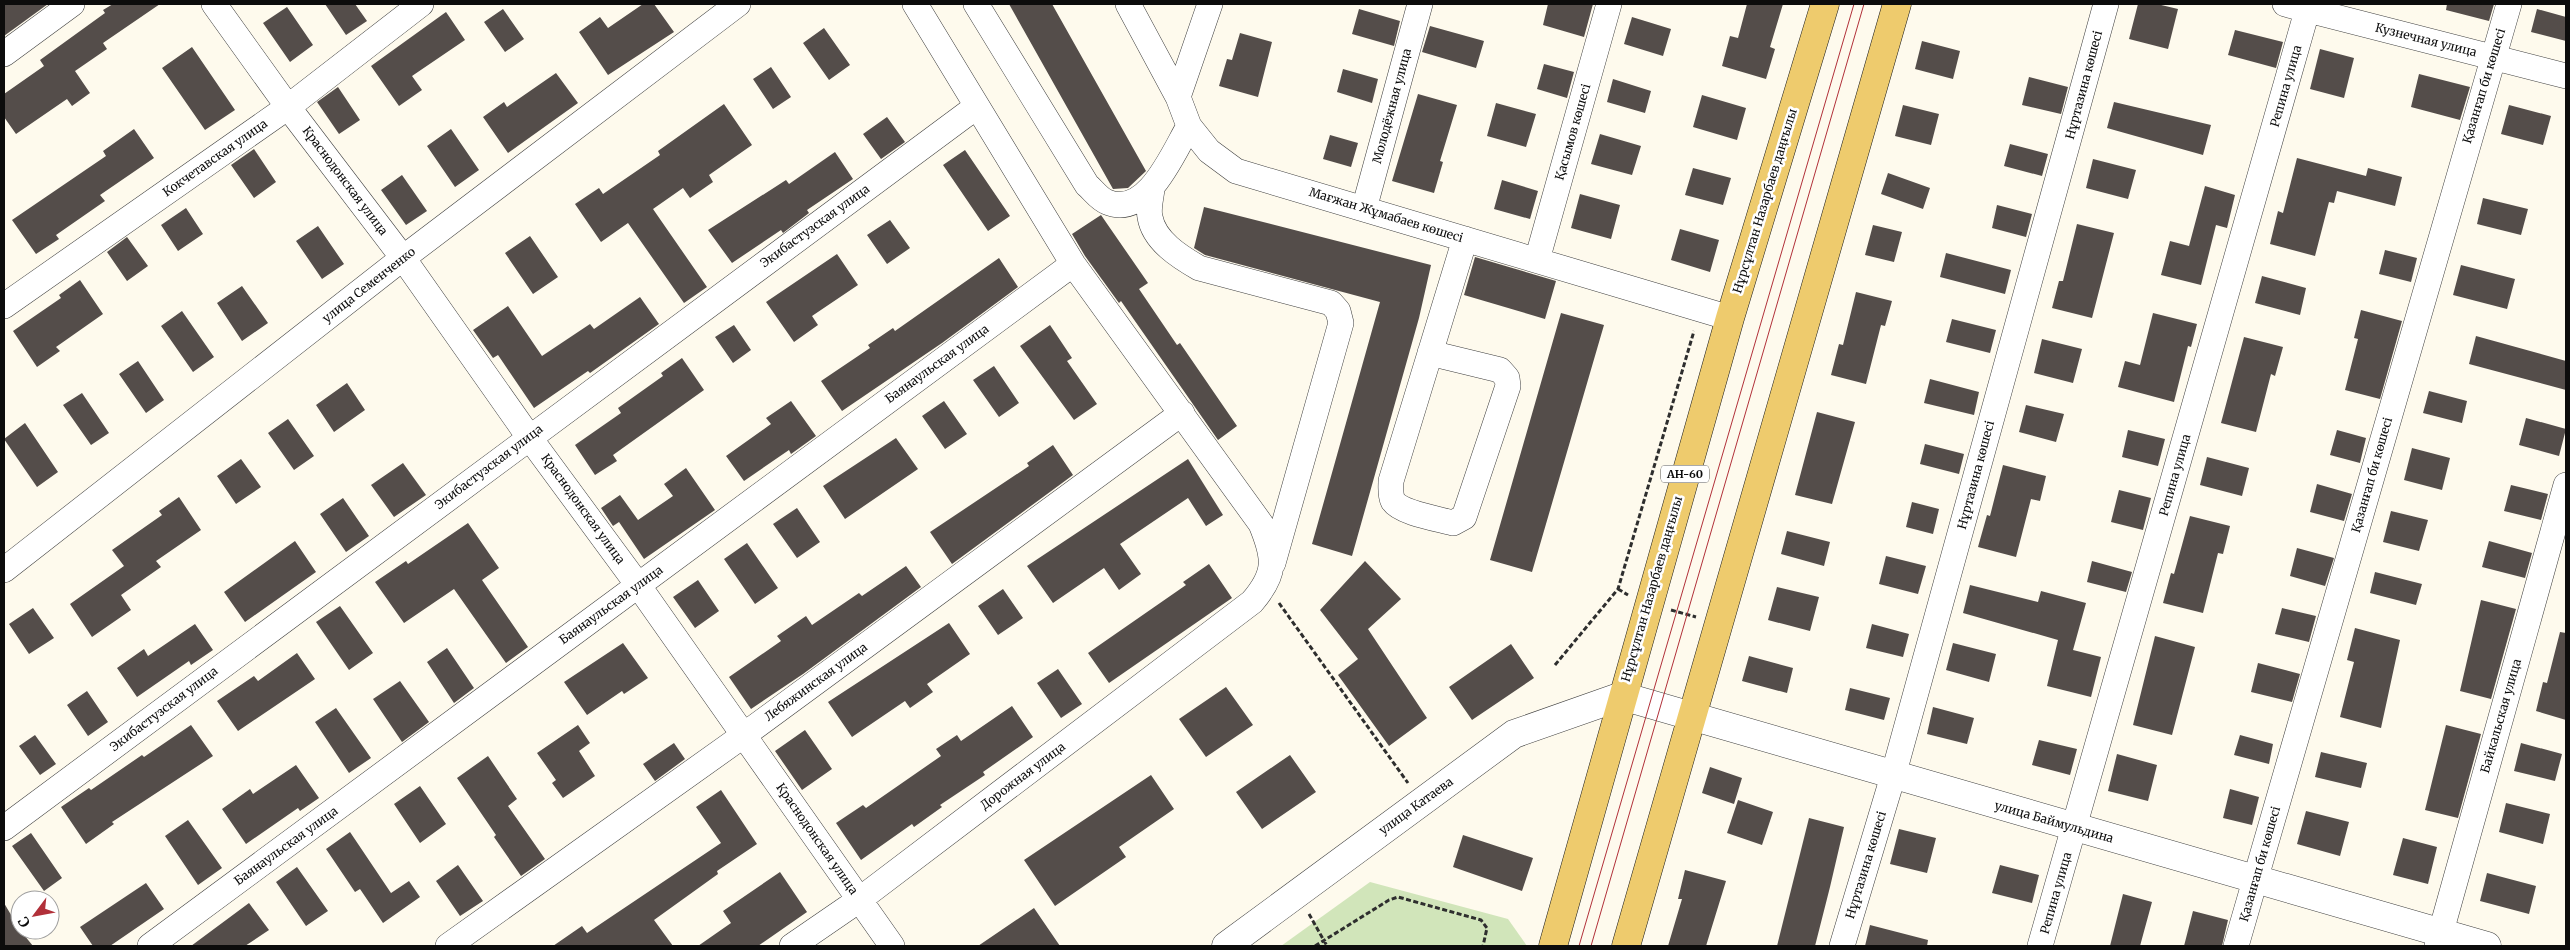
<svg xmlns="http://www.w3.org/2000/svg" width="2570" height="950" font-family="Merriweather,serif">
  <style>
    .green { fill: #d1e5ba }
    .building { fill: #544d4a }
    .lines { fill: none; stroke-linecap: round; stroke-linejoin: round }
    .minor-casing { stroke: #3f3f3f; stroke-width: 26 }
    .tertiary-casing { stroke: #3f3f3f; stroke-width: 29 }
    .primary-casing { stroke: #1d1d1d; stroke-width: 29 }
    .path { stroke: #2e2e2e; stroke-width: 3; stroke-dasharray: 5 2.5; stroke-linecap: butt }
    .minor { stroke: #fff; stroke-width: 25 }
    .tertiary { stroke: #fff; stroke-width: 28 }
    .primary { stroke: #eecb6d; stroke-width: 28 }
    .tram { stroke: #b13039; stroke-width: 1 }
    .labels { text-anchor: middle; stroke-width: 5; stroke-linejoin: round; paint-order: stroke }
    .shield { fill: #fff; stroke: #555; stroke-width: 1 }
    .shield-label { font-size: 11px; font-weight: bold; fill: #0c0c0c }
    .street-label { font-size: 12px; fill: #0c0c0c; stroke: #fff }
  </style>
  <rect width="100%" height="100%" fill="#fefaed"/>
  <path class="green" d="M1370 882 1508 919 1527 946H1281Z"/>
  <path class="building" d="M4 4H48L4 36Z
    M113 4H160L103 43 107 49 75 71 90 93 72 106 67 99 16 134 4 117V94L44 66 40 60 105 13 103 10Z
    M325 4H355L367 21 346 35Z
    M643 4H654L674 32 608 75 579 32 600 17 608 28Z
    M1009 4H1052L1146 171 1128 188 1113 189Z
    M1548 4H1593L1584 37 1543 25Z
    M1747 4H1783L1770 47 1775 49 1766 79 1722 66 1730 36 1738 38Z
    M2138 4H2157L2178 9 2168 49 2129 39Z
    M2447 4H2494L2489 21 2446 10Z
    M287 7 313 45 290 62 263 23Z
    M503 9 524 39 505 52 484 22Z
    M1359 9 1400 21 1394 46 1352 34Z
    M2537 9 2566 17V41L2531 32Z
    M446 12 465 40 412 76 422 90 399 106 371 66Z
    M1632 17 1671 29 1663 56 1624 44Z
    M1430 26 1484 41 1476 68 1422 52Z
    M824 28 850 65 829 80 803 43Z
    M2235 30 2283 42 2276 68 2228 55Z
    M1240 33 1272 42 1258 97 1219 86 1227 59 1232 60Z
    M1922 41 1960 51 1953 79 1915 69Z
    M192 47 235 110 205 130 162 68Z
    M2320 49 2354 58 2344 98 2310 89Z
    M1544 64 1574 72 1567 98 1537 89Z
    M771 67 791 97 773 109 753 79Z
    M1343 69 1378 79 1372 103 1337 92Z
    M556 73 578 103 508 153 483 117 504 102 507 107Z
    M2419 74 2470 87 2460 120 2411 107Z
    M2029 77 2068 87 2061 114 2022 105Z
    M1613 79 1651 91 1645 113 1607 102Z
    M338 87 360 120 339 134 317 102Z
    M1418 94 1457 105 1440 161 1443 162 1434 193 1392 181Z
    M1702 95 1746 108 1737 140 1693 127Z
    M2114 102 2211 125 2203 155 2107 128Z
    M1496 103 1536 114 1526 147 1487 136Z
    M724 104 752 145 709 175 713 182 690 198 683 188 653 209 707 287 684 303 628 223 601 242 575 204 599 188 603 194 660 155 658 151Z
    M1903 105 1939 114 1931 145 1895 136Z
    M2509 105 2551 116 2543 145 2501 134Z
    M887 117 905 142 881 159 863 134Z
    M134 129 154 158 100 195 105 201 56 235 59 239 36 254 12 220 106 156 103 151Z
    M451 129 479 170 455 187 427 146Z
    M1600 134 1641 146 1632 175 1591 164Z
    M1330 135 1358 143 1351 167 1323 159Z
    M2010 144 2048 154 2042 176 2004 166Z
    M254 149 276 182 254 198 231 165Z
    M965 150 1010 216 988 231 943 165Z
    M835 152 853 179 807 210 809 213 783 233 781 230 732 263 708 230 786 180 789 184Z
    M2297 158 2366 176 2368 168 2402 177 2395 206 2337 191 2334 203 2329 202 2315 256 2270 244 2278 211 2283 213Z
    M2093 159 2136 170 2128 199 2086 188Z
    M1693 168 1731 178 1723 205 1685 195Z
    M1888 173 1930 188 1923 209 1881 194Z
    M402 175 427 211 406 225 381 190Z
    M1502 180 1538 191 1530 219 1494 209Z
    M2205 186 2235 195 2227 228 2216 225 2201 285 2161 275 2170 241 2189 246Z
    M1580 194 1620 205 1611 239 1571 228Z
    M2483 198 2528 209 2521 235 2477 224Z
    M1997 205 2032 214 2026 237 1992 228Z
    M1204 207 1431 265 1419 318 1352 556 1312 544 1380 302 1205 255 1194 248Z
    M186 208 203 234 178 251 161 225Z
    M1101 215 1148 283 1139 289 1177 345 1180 343 1237 426 1218 440 1121 301 1119 303 1085 256 1072 234Z
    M890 220 910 248 887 264 867 235Z
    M2077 224 2114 233 2092 318 2052 308 2059 281H2063Z
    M1873 225 1902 232 1894 262 1865 255Z
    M318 226 344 264 322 279 296 241Z
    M1680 229 1719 240 1710 272 1671 260Z
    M530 236 558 277 533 294 505 253Z
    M127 237 148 266 127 281 107 252Z
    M2385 250 2417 258 2411 282 2379 274Z
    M1946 253 2011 270 2005 294 1940 277Z
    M837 254 858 285 812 316 818 325 794 342 766 302Z
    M1475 257 1556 281 1545 319 1464 295Z
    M999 258 1018 287 942 343 842 411 821 381 870 348 868 345 893 328 895 331Z
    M2461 265 2515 279 2507 309 2453 295Z
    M2262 276 2306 288 2300 315 2255 303Z
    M80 280 103 314 56 347 60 351 37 367 13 331 61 298 59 295Z
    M242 286 268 323 242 341 217 303Z
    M1856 292 1892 301 1885 326 1881 325 1866 384 1831 375 1839 344 1843 345Z
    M640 297 659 324 590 373 588 371 534 408 498 355 493 358 473 330 508 306 542 356 590 324 594 329Z
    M2361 310 2402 321 2380 399 2345 390 2358 339 2354 338Z
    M182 311 214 357 193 372 161 326Z
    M1561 313 1604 325 1532 572 1490 560Z
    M2153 313 2197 324 2191 347 2188 346 2174 402 2118 387 2125 361 2140 365Z
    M1952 319 1996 330 1990 353 1946 342Z
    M734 325 751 350 733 363 715 337Z
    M1050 325 1072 358 1067 361 1097 404 1074 420 1020 346Z
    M2476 336 2566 361V390L2469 364Z
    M2244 337 2283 347 2275 376 2271 374 2256 432 2221 423Z
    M2042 339 2082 349 2073 383 2034 373Z
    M682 358 704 390 613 455 617 461 595 475 575 445 621 413 618 408 663 376 661 373Z
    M138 361 164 400 146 413 119 374Z
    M994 366 1019 403 999 417 973 380Z
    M1930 379 1979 392 1974 415 1924 403Z
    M347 383 365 410 334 432 316 405Z
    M2429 391 2467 401 2462 423 2423 413Z
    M82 393 109 433 91 445 63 405Z
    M791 401 816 436 791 454 789 450 744 481 726 456 771 424 766 418Z
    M944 401 967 434 945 449 922 416Z
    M2026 405 2064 414 2056 442 2019 432Z
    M1817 412 1855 422 1832 504 1795 495Z
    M2526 418 2566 429 2559 456 2519 445Z
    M288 419 314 456 294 470 268 433Z
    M25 423 58 472 37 487 4 439Z
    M2128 430 2165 439 2158 466 2122 457Z
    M2337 430 2366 438 2360 463 2330 455Z
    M896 438 918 469 845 519 823 486Z
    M1925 444 1964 454 1959 474 1920 464Z
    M1053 445 1073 475 952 564 930 532 1029 466 1027 463Z
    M2412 448 2450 458 2442 490 2404 480Z
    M2207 457 2249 468 2242 496 2200 485Z
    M241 459 261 487 236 504 217 476Z
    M1188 459 1223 515 1206 526 1188 498 1120 544 1141 574 1119 590 1104 568 1053 603 1027 566Z
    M403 463 426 495 394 517 371 485Z
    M2003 465 2046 476 2040 501 2031 499 2016 557 1978 547 1987 515 1990 516Z
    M686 468 715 510 644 559 619 522 613 526 601 508 620 495 638 520 673 496 664 484Z
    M2317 484 2352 494 2344 521 2310 512Z
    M2511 485 2548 494 2541 520 2504 511Z
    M2119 490 2151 498 2143 530 2111 522Z
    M179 497 201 530 156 561 161 567 121 595 131 610 92 637 70 604 124 566 112 550 162 515 159 511Z
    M343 498 369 536 346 552 320 514Z
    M1912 502 1939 509 1933 534 1906 527Z
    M797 508 820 542 797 558 773 524Z
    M2391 511 2428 520 2419 551 2383 542Z
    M2190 516 2230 526 2223 554 2218 553 2203 613 2163 603 2171 573 2174 574Z
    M468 523 499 568 482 580 528 647 506 663 454 589 404 623 375 582 406 561 408 564Z
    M1787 531 1830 542 1824 566 1781 554Z
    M295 541 316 572 245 622 224 592Z
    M2489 541 2532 553 2525 578 2482 567Z
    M747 543 778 588 755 604 724 559Z
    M2297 548 2334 558 2325 586 2290 576Z
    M1886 556 1926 566 1918 594 1879 584Z
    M1365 561 1401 599 1368 629 1427 718 1389 746 1338 675 1358 659 1320 610Z
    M2092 561 2132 572 2126 592 2087 582Z
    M1209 564 1232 598 1109 683 1088 653 1186 585 1183 582Z
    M906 566 921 587 803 674 751 709 729 677 781 641 777 636 806 616 812 625 859 593 862 596Z
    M2375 572 2422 584 2416 605 2370 593Z
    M698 580 719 611 695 628 673 597Z
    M1970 585 2038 602 2041 591 2086 603 2073 650 2101 657 2091 697 2047 686 2058 640 1963 613Z
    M1777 587 1819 597 1810 631 1768 620Z
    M1003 589 1023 618 998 635 978 606Z
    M2481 600 2516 609 2491 699 2460 691Z
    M340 606 373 653 349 670 316 622Z
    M33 608 54 638 29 654 9 624Z
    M2282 608 2316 616 2309 642 2275 634Z
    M949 623 970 654 927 684 933 692 910 708 905 701 852 737 828 702Z
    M195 624 213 650 191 665 189 661 137 697 117 668 144 649 148 656Z
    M1872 624 1909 634 1903 657 1866 648Z
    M2355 628 2400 640 2381 728 2340 717 2354 662 2347 660Z
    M2560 632 2566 633V720L2536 711 2543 682 2547 683Z
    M2155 636 2195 647 2172 735 2133 725Z
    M623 643 648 678 624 694 622 691 587 715 564 682Z
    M1953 643 1996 654 1989 682 1946 670Z
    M1511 644 1534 678 1472 720 1449 687Z
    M447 648 474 688 454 703 427 662Z
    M297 653 315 679 238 731 217 701 254 676 258 681Z
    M1749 656 1793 668 1787 693 1742 681Z
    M2258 663 2300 674 2292 702 2251 692Z
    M1058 669 1082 704 1061 718 1037 683Z
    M400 681 429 722 402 742 373 699Z
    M1226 687 1253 725 1206 757 1179 719Z
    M1850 688 1890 698 1884 720 1845 710Z
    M87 691 108 722 88 736 67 705Z
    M1012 706 1033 737 983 772 985 775 940 805 942 807 914 827 912 824 861 860 836 823 863 805 866 808 941 756 936 749 957 735 961 741Z
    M1933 707 1974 718 1967 744 1927 734Z
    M336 708 371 758 349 773 315 722Z
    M191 725 213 756 112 822 114 824 86 844 61 807 89 788 91 790 142 755 144 757Z
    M578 725 590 743 579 751 595 776 563 798 552 783 556 780 537 753Z
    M2446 725 2481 734 2458 818 2425 810Z
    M805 730 832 769 802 790 775 751Z
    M35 735 56 764 40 775 19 746Z
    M2240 735 2273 744 2269 764 2234 755Z
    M2039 740 2077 749 2070 775 2032 765Z
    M674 743 685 759 655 781 643 764Z
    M2521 743 2562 754 2555 781 2514 771Z
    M2321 752 2367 763 2361 788 2315 777Z
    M2117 754 2157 765 2148 801 2108 791Z
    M1290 755 1316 792 1262 829 1236 792Z
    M488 756 517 799 508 806 545 859 521 876 494 837 496 835 457 778Z
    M296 765 319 798 300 811 298 808 246 844 222 809 250 789 253 794Z
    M1710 767 1742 778 1734 804 1702 793Z
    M1151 775 1174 809 1119 847 1126 857 1055 906 1024 860Z
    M420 786 446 824 420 843 394 804Z
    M2230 789 2259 797 2252 825 2223 818Z
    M721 790 757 844 717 871 718 874 654 920 673 946H553L582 926 587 933 721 843 696 807Z
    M1738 800 1773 812 1762 845 1727 833Z
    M2506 803 2550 814 2543 844 2499 832Z
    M2306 811 2349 822 2340 856 2297 844Z
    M1809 818 1844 827 1830 887 1815 946H1777Z
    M188 820 222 868 198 885 165 836Z
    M1899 829 1936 838 1927 873 1890 864Z
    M350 832 391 893 409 881 420 897 383 923 360 889 355 892 326 849Z
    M31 833 62 878 44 891 12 846Z
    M1463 835 1533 858 1522 891 1453 867Z
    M2403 838 2437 847 2428 884 2393 875Z
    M458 865 483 901 460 916 436 881Z
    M2000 865 2039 875 2032 903 1992 893Z
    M297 867 328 911 306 926 276 882Z
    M1685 870 1726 881 1706 946H1668L1682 899H1678Z
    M780 872 807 912 758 946H698L731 923 723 911Z
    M2487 873 2536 886 2529 914 2480 901Z
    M146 883 164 909 110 946H93L80 927Z
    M2123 894 2152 902 2140 946H2110Z
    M4 903 20 930 33 946H4Z
    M249 903 269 930 245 946H191Z
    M1034 908 1060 946H978Z
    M2193 911 2228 920 2222 946H2184Z
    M1870 925 1928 940 1927 946H1865Z"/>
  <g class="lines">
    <defs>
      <path id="minor" d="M214 4 288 107 403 258 529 437 638 585 892 946
        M976 4 1087 185C1093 190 1099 199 1107 202 1147 219 1173 153 1189 126
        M1128 4 1178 97 1189 126 1209 151 1236 171 1730 318
        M2285 4 2566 76
        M4 54 72 4
        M1178 97 1210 4
        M1152 189C1151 198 1148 209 1150 217 1154 241 1180 257 1199 268L1331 303 1338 311 1341 323 1273 563
        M1364 209 1420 4
        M1537 260 1609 4
        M4 306 288 107 421 4
        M1430 353 1500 370 1507 378 1508 386 1464 517 1453 523C1439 519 1401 513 1393 501 1390 495 1391 488 1391 481L1465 239
        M4 570 403 258 738 4
        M4 828 976 107
        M150 946 1073 264
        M448 946 744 735 1182 413
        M792 946 859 900 1252 602C1277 573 1275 558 1261 524L1073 264 915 4
        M1842 946 1893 776 2106 4
        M2040 946 2309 4
        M2236 946 2509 4
        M2437 946 2566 485"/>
      <path id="tertiary" d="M1226 946 1514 734 1622 696 2487 946"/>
      <path id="primary" d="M1553 946 1730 318 1825 4
        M1626 946 1897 4"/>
    </defs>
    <use href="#minor" class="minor-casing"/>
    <use href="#tertiary" class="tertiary-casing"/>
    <use href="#primary" class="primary-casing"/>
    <path class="path" d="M1618 589 1628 595
      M1279 603 1408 783
      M1671 610 1696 617
      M1555 665 1618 589 1694 331
      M1309 914 1327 946
      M1315 946 1389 900 1398 897 1481 920 1487 928 1483 946"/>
    <use href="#minor" class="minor"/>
    <use href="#tertiary" class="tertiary"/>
    <use href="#primary" class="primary"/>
    <path class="tram" d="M1579 946 1854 4
      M1591 946 1864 4"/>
  </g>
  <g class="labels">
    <rect class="shield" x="1661" y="465.5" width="48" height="17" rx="4"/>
    <g class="shield-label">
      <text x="1685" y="478">АН-60</text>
    </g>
    <g class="street-label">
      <text transform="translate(2426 40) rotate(14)" y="4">Кузнечная улица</text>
      <text transform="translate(2084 85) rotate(-75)" y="4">Нұртазина көшесі</text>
      <text transform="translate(2286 86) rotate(-74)" y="4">Репина улица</text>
      <text transform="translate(2484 86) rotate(-73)" y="4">Қазанғап би көшесі</text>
      <text transform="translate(1392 106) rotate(-75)" y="4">Молодёжная улица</text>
      <text transform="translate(1573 132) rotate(-74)" y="4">Қасымов көшесі</text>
      <text transform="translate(215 158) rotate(-35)" y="4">Кокчетавская улица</text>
      <text transform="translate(345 181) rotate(53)" y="4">Краснодонская улица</text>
      <text transform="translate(1765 201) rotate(-73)" y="4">Нұрсұлтан Назарбаев даңғылы</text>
      <text transform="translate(1386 215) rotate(17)" y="4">Мағжан Жұмабаев көшесі</text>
      <text transform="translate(815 226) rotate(-36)" y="4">Экибастузская улица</text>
      <text transform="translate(369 285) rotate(-38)" y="4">улица Семенченко</text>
      <text transform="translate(937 364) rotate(-36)" y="4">Баянаульская улица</text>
      <text transform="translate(489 467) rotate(-37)" y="4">Экибастузская улица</text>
      <text transform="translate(1976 475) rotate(-75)" y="4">Нұртазина көшесі</text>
      <text transform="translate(2175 475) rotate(-74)" y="4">Репина улица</text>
      <text transform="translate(2372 475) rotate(-74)" y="4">Қазанғап би көшесі</text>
      <text transform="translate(583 509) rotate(54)" y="4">Краснодонская улица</text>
      <text transform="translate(1652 589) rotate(-74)" y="4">Нұрсұлтан Назарбаев даңғылы</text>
      <text transform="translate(611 605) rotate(-36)" y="4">Баянаульская улица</text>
      <text transform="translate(816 682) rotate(-36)" y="4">Лебяжинская улица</text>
      <text transform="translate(164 709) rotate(-37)" y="4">Экибастузская улица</text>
      <text transform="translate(2501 716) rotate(-74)" y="4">Байкальская улица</text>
      <text transform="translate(1023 776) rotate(-37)" y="4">Дорожная улица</text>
      <text transform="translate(1416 806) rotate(-36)" y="4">улица Катаева</text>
      <text transform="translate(2054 822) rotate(16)" y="4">улица Баймульдина</text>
      <text transform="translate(817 839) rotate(55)" y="4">Краснодонская улица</text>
      <text transform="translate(286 846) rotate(-36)" y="4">Баянаульская улица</text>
      <text transform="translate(2260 864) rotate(-74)" y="4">Қазанғап би көшесі</text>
      <text transform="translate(1866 865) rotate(-73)" y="4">Нұртазина көшесі</text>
      <text transform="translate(2056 893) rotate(-74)" y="4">Репина улица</text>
    </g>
  </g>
  <rect width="2570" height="950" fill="none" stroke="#0c0c0c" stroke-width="10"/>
  <g transform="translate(35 915) rotate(238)"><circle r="24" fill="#ffffff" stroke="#9e9e9e"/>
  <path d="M0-4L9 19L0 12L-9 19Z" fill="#b13039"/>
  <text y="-8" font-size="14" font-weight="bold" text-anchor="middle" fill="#0c0c0c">С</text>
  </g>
</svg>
